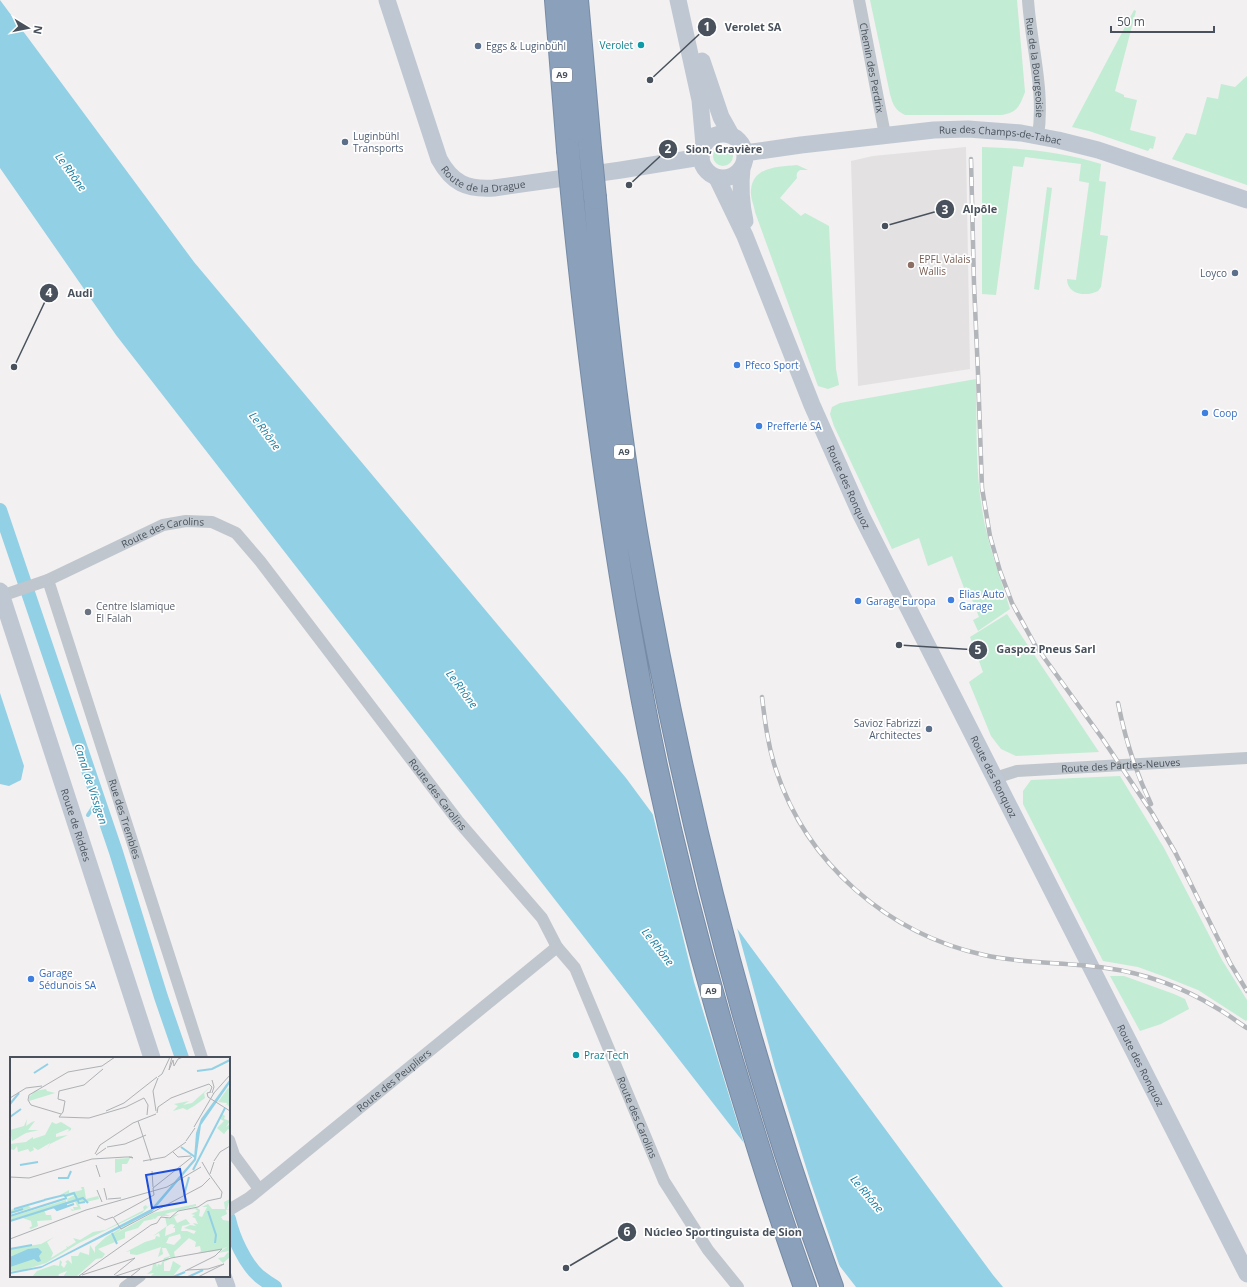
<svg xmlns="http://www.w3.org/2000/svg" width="1247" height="1287" font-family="'Open Sans',sans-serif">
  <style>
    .education { fill: #e3e1e1 }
    .green { fill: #c2ecd4 }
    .water { fill: #92d0e5 }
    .pier { fill: #f2f0f0 }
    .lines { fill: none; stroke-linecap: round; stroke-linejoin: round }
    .stream { stroke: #92d0e5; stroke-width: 4 }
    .canal { stroke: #92d0e5; stroke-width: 14 }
    .highway-casing { stroke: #768ba6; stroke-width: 24 }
    .street { stroke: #bfc6cd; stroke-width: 12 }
    .secondary { stroke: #bfc7d2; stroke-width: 17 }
    .highway { stroke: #8ba0ba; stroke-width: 22 }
    .rail-casing { stroke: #b2b5b9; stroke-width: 4.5 }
    .rail { stroke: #fff; stroke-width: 3; stroke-dasharray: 9; stroke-linecap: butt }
    .highway-bridge-casing { stroke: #768ba6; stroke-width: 24; stroke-linecap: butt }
    .highway-bridge { stroke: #8ba0ba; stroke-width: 22 }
    .culture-dot { fill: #0f9aa8; stroke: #fff; stroke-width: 1.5 }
    .service-dot { fill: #5c6f8a; stroke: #fff; stroke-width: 1.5 }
    .education-dot { fill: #8d6e63; stroke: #fff; stroke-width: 1.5 }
    .shop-dot { fill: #3f7fe0; stroke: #fff; stroke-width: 1.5 }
    .worship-dot { fill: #6b7280; stroke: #fff; stroke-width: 1.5 }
    .labels { text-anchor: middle; stroke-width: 3.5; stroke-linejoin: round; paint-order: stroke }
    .shield { fill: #fff; stroke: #80868d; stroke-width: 1 }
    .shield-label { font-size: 9px; font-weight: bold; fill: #49525c }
    .culture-label { font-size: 10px; fill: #0d838f; stroke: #fff; text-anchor: end }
    .service-label { font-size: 10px; fill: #4e5e75; stroke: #fff; text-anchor: start }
    .street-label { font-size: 10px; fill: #49525c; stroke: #fff }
    .education-label { font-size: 10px; fill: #785e54; stroke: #fff; text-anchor: start }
    .shop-label { font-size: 10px; fill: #366cbe; stroke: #fff; text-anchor: start }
    .worship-label { font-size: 10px; fill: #5b616d; stroke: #fff; text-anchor: start }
    .water-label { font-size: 11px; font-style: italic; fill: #187da0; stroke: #fff }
    .inset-river { fill: none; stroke: #92d0e5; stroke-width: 2 }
    .inset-road { fill: none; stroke: #aeb1b5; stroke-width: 1 }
    .view { fill: #1d4ed8; fill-opacity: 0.15; stroke: #1d4ed8; stroke-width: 2 }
    .inset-edge { fill: none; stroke: #49525c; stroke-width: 2 }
    .leader { fill: none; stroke: #49525c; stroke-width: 1.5 }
    .callout-dot { fill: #49525c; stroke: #fff; stroke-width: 1.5 }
    .mark-label { font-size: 12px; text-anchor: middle; font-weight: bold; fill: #fff }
    .callout-label { font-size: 11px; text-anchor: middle; font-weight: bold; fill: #49525c; stroke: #fff; stroke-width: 3.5; stroke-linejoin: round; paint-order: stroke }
  </style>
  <rect width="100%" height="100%" fill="#f2f0f0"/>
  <path class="education" d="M966 147 970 369 858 386 851 161 873 156Z"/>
  <path class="green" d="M870 0H1017L1025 92C1019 107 1018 112 1001 115H905C895 110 893 105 890 94Z
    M1134 10 1136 11 1115 91 1124 95V97L1137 100 1130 130 1156 137 1153 149 1150 148 1148 151 1089 131 1072 127Z
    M1247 76V185L1172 159 1186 133 1196 135 1207 97 1218 99 1221 84 1235 87Z
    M713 156a10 10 0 1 1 20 0a10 10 0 1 1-20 0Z
    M982 147C1022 148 1063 152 1101 164L1099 181 1106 182 1100 235 1108 236 1101 287 1098 291C1087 297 1067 295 1067 279L1076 280 1089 183 1079 181 1081 164 1025 157 1023 167 1013 166 996 295 982 294Z
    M797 165 808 170H800C797 172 796 174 797 178L780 198 801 216 805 213 829 226 836 369 839 385 828 389 818 386 755 212C754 205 750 197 751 190 753 166 779 167 797 165Z
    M1047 187 1052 188 1039 290 1034 289Z
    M976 379C977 421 975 467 982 509 987 543 1000 576 1010 609L978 631 973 620 979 617 967 587 964 588 952 556 928 566 919 538 892 549 834 426 830 414 832 407 840 403Z
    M1007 614 1099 752 1016 756 1001 749 991 736 969 682 983 672 970 637Z
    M1120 776 1164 848 1222 960 1247 1000V1020L1246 1021 1198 990 1168 978 1138 967 1103 961 1023 804V791L1031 780Z
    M1110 976H1124L1174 994 1185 999 1189 1009 1161 1024 1140 1031Z"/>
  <path class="water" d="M0 0 194 262 626 778 993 1275 1003 1287H856L116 335 0 168Z
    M0 693 24 766 21 780 9 786 0 784Z"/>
  <path class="pier" d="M652 811 736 924 775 1068 811 1183 842 1273 745 1147 694 982Z"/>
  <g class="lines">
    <path class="stream" d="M88 815 98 800"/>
    <path class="canal" d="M0 510 116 852 161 997 182 1058
      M229 1219C233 1237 245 1264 259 1276 264 1280 270 1284 275 1287"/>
    <defs>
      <path id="highway" d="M556 0 568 150
        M577 0 590 148
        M595 198C605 312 618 426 637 538 681 792 743 1045 832 1287
        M573 203C592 391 617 581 656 766 680 879 710 991 744 1101 763 1164 783 1226 805 1287"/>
    </defs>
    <use href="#highway" class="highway-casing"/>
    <g class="street">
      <path id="s1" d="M859 0 885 135"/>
      <path id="s2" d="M1028 0C1031 45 1045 91 1038 136"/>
      <path id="s3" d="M48 580 202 1058"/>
      <path id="s4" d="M1 596 48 580 163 525 186 521 212 522 236 533 260 561 458 821 542 918 557 947 575 968 664 1181 708 1250 738 1287"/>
      <path id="s5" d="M995 778 1017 771 1247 758"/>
      <path d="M229 1140 234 1155 259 1189"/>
      <path id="s6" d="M229 1210 249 1198 557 947"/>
      <path d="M125 1287 140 1276"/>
    </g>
    <g class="secondary">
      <path id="s7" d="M387 0 439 159C452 183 467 190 494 188L621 170 701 157"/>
      <path d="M678 0 700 100 704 145"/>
      <path d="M702 61 721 117 731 135"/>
      <circle cx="723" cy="156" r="22"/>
      <path id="s8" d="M745 153 801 145 934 130 968 129 1021 133 1058 140 1098 150 1247 200"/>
      <path d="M742 168C740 186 741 203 745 221"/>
      <path id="s9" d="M717 178 745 236 812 405 861 515 1247 1274"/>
      <path id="s10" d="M0 591 152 1058"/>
      <path d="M223 1276 227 1287"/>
    </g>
    <use href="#highway" class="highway"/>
    <defs>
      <path id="rail" d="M971 159 974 284 978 373 982 488 990 536 1000 571 1012 603 1035 645 1102 738 1152 813 1175 852 1230 963 1247 991
        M762 697C765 722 768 746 776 770 807 864 888 934 984 955 1024 964 1065 962 1106 968 1143 973 1182 987 1215 1007 1226 1013 1236 1021 1247 1028
        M1118 703C1125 738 1135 771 1151 804"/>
    </defs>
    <use href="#rail" class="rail-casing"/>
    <use href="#rail" class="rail"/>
    <defs>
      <path id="highway-bridge" d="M590 148 595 198
        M568 150 573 203"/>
    </defs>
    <use href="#highway-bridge" class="highway-bridge-casing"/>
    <use href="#highway-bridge" class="highway-bridge"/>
  </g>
  <g class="culture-dot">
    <circle cx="641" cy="45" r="4"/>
    <circle cx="576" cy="1055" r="4"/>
  </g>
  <g class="service-dot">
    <circle cx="478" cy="46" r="4"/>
    <circle cx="345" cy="142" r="4"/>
    <circle cx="1235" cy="273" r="4"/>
    <circle cx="929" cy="729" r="4"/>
  </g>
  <circle class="education-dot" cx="911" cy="265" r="4"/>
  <g class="shop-dot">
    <circle cx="737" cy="365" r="4"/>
    <circle cx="1205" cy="413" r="4"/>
    <circle cx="759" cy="426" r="4"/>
    <circle cx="951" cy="600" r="4"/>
    <circle cx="858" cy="601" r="4"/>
    <circle cx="31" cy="979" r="4"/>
  </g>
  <circle class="worship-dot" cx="88" cy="612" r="4"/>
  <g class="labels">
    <g class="shield">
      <rect x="552" y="68" width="20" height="14" rx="3"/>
      <rect x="614" y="445" width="20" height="14" rx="3"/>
      <rect x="701" y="984" width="20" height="14" rx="3"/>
    </g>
    <g class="shield-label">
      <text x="562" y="78">A9</text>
      <text x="624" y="455">A9</text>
      <text x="711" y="994">A9</text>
    </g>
    <g class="culture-label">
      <text x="633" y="49">Verolet</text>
      <text x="584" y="1059" text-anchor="start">Praz Tech</text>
    </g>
    <g class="service-label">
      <text x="486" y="50">Eggs &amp; Luginbühl</text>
      <text x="353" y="140">Luginbühl<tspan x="353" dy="12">Transports</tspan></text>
      <text x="1227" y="277" text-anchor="end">Loyco</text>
      <text x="921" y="727" text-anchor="end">Savioz Fabrizzi<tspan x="921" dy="12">Architectes</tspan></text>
    </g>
    <g class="street-label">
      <text dy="4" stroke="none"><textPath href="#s1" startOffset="69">Chemin des Perdrix</textPath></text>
      <text dy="4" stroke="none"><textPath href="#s2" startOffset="68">Rue de la Bourgeoisie</textPath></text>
      <text dy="4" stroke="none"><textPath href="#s8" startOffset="257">Rue des Champs-de-Tabac</textPath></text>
      <text dy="4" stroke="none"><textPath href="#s7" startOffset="221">Route de la Drague</textPath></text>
      <text dy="4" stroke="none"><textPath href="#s9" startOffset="336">Route des Ronquoz</textPath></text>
      <text dy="4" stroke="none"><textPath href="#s4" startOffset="175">Route des Carolins</textPath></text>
      <text dy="4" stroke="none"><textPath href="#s5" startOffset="127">Route des Parties-Neuves</textPath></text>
      <text dy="4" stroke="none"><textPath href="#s9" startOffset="660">Route des Ronquoz</textPath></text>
      <text dy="4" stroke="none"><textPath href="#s4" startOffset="583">Route des Carolins</textPath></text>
      <text dy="4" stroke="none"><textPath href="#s3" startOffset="251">Rue des Trembles</textPath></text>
      <text dy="4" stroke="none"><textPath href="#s10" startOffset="246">Route de Riddes</textPath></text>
      <text dy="4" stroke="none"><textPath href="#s9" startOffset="984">Route des Ronquoz</textPath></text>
      <text dy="4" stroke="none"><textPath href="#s6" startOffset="210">Route des Peupliers</textPath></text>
      <text dy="4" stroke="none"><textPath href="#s4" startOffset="967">Route des Carolins</textPath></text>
    </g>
    <g class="education-label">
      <text x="919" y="263">EPFL Valais<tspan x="919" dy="12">Wallis</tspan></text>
    </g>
    <g class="shop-label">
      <text x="745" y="369">Pfeco Sport</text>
      <text x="1213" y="417">Coop</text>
      <text x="767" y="430">Prefferlé SA</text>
      <text x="959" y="598">Elias Auto<tspan x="959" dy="12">Garage</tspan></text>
      <text x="866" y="605">Garage Europa</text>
      <text x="39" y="977">Garage<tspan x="39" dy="12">Sédunois SA</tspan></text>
    </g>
    <g class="worship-label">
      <text x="96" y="610">Centre Islamique<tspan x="96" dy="12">El Falah</tspan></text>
    </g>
    <g class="water-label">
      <text transform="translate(71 172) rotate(54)" y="4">Le Rhône</text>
      <text transform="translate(265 431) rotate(53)" y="4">Le Rhône</text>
      <text transform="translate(462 689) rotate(53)" y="4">Le Rhône</text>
      <text transform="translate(91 784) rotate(72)" y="4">Canal de Vissigen</text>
      <text transform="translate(658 947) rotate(52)" y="4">Le Rhône</text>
      <text transform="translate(867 1194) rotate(50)" y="4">Le Rhône</text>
    </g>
  </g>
  <g transform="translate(10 1057)">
    <rect width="220" height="220" fill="#f2f0f0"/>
    <path d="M201 29 194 36 195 41 184 49 177 53 173 51 163 54 168 49 164 47 179 44 173 48 182 46ZM218 31 220 32V51L217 47 215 50 217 46 208 45ZM36 32 37 34 45 36 19 44V40L25 34ZM212 57 215 59 214 62 220 64 216 70 220 67V73L218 72 214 77 207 71 214 64 210 62ZM17 62 16 69 22 65 25 64 18 73H29L16 76 2 84 0 73 14 69ZM42 65 46 67 51 65 64 73 61 71V73L57 75 59 73 58 72 46 77V80L58 78 40 87 37 93 40 86 28 93 23 90 24 93 20 95 18 92 8 95 7 89 4 93 0 92V87L16 85 23 80V82L35 78ZM120 101 117 107H112V114L105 116V102ZM71 130H74L76 142 88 139 87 135 89 142 76 145 75 142 73 141 75 145 68 144 71 152 61 154 62 153 59 151 64 153 63 150H68L65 145 58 147 57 142 67 137 56 140 50 138 59 133V136L72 133ZM220 142 217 152H220L216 153 217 157 211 160 213 163 219 164 220 169V194L218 196 220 195V200L213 206 208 201 214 200 219 194 208 196 217 190 207 194 188 196 191 194 190 189 185 190 186 185 179 181 164 195 165 200H159L158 202 162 201 154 205V214H160L163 204 171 209 163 219 140 220 144 216 137 217 142 213 143 207 146 206 147 210 148 207 151 208 154 201 160 199 156 191H152L153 197 148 200 151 190 127 198 120 197V194L116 195 135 185 145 182 146 179 150 180 149 176 143 179 157 169 155 160 159 162 164 158 169 157 164 160 167 166 176 162 180 167 172 169 171 174H177L184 177 186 174 174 171 180 168 186 169 183 166 188 167 185 161 182 160 185 158 181 157 188 154 185 152 173 153 187 151 190 153 189 159 192 160 197 150H192L198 147 202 152H215L214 145ZM161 167 165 168 163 171H165V175L155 179 156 170ZM170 177 171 181 164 188 156 186 159 180ZM56 143V146L34 153 36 158H41L42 163 27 164 28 169 21 172 19 171 22 169 21 164 13 161 14 159 0 163V160ZM186 147V149L155 157 160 159H148L145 162 141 160 144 162 134 164 128 171 115 175V181L88 192 95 197 92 201 86 202 66 220H53L57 214 49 217 48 220H22L27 214 44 208 49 209 50 203 52 205 51 208 54 211 57 206 55 205 58 203 62 207 61 199H68L70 195 79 198 80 188 85 196V190L96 180 121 165 125 164 105 177 143 156ZM17 148 21 151 0 157V153ZM136 148 137 150 140 148 132 156 69 186 36 206 14 213 0 214V192L31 187 44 180 37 185 43 196 41 201 57 191 56 189 58 190 66 185 63 181 70 183 83 175 95 173 134 153 133 150Z" fill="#c2ecd4" fill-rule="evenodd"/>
    <path d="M220 22V26L191 68 186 103 142 155 31 211 0 217V215L32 209 141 152 184 102 186 76 191 62ZM28 191 32 195 29 199 31 204 28 205 24 202 0 210V200L18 192Z" fill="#92d0e5"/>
    <path class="inset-river" d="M187 14 202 12 220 3M24 16 38 7M0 47 9 36M0 60 11 52M171 90 185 100M10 108 28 105M183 113 215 51M48 121H58L61 114M174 138 179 120M55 139 64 136 69 146 75 145M34 143 54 138 56 140M44 150 47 153 64 147M46 151 56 148 57 145M4 152 35 143M198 154 206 178 205 186M0 156 13 152M0 159 57 141M0 164 73 141 78 146M102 176 107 187M0 192 22 188M163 220 175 215M178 220 193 213"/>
    <path class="inset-road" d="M162 0 160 8 159 13 163 3 164 9 168 2 173 0M92 9 105 0M93 12 74 28 49 34 48 42 55 44 53 55 49 60 79 61 116 50 134 41 138 48 137 58M148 20 152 17 160 0M185 32 199 27 202 30 200 35M201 35 197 36 198 40 220 54M202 36 204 30 202 23M203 37 220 18M0 41 16 31 32 29M96 54 114 46 147 20M146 54 143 34 148 21M147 56 148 50 161 41 185 32M51 57 21 48 18 43 19 38 58 15 92 9M128 64 141 104M184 70 204 36M176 84 185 71M115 87 136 78M97 90 115 87M163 95 168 100 181 99M85 97 90 88 123 66 146 57M86 98 96 91M133 104 155 100 176 85M204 104 210 95 220 89M192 105 199 117M86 108 90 120M142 114 143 130M200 117 204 105M0 120 19 121 82 102 116 100H122L123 101 119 100M94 131 97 143M143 131 182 100M87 133 92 145M98 142 111 141M87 159 95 163 103 160M103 160 111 172 192 129 200 121M104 160 144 138 143 131M0 182 76 153 157 130 191 110M177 213 198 212 214 207 188 220M72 218 125 201 104 218M69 219 141 168 147 166 151 160 160 161 168 154 188 150 197 144 211 141 212 135 199 117M103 220 161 201 212 192 205 199 175 214M120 220 130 212"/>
    <path class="view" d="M170 112 176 145 142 151 136 118Z"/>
    <rect width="220" height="220" class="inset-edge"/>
  </g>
  <path class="leader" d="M650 80L707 27M629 185L668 149M885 226L945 209M14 367L49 293M899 645L978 650M566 1268L627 1232"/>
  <g class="callout-dot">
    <circle cx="650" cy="80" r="4"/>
    <circle cx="629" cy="185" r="4"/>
    <circle cx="885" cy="226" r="4"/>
    <circle cx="14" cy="367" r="4"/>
    <circle cx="899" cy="645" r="4"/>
    <circle cx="566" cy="1268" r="4"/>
    <circle cx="707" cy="27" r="10"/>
    <circle cx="668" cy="149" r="10"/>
    <circle cx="945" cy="209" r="10"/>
    <circle cx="49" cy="293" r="10"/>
    <circle cx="978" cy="650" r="10"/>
    <circle cx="627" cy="1232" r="10"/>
  </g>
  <g class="mark-label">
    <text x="707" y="31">1</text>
    <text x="668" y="153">2</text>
    <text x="945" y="214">3</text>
    <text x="49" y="297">4</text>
    <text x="978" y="654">5</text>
    <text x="627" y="1236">6</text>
  </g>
  <g class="callout-label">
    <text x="753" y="31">Verolet SA</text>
    <text x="724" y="153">Sion, Gravière</text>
    <text x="980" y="213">Alpôle</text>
    <text x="80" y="297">Audi</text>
    <text x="1046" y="653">Gaspoz Pneus Sarl</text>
    <text x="723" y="1236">Núcleo Sportinguista de Sion</text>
  </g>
  <g transform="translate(28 28) rotate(100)" stroke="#ffffff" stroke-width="3" paint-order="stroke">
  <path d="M0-3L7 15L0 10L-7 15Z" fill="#49525c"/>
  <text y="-6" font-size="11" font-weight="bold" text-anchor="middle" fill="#49525c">N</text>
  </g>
  <path d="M1111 26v6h103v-6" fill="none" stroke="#49525c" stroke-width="2"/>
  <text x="1117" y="26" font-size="12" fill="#49525c" stroke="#ffffff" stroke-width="3" paint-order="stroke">50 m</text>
</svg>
